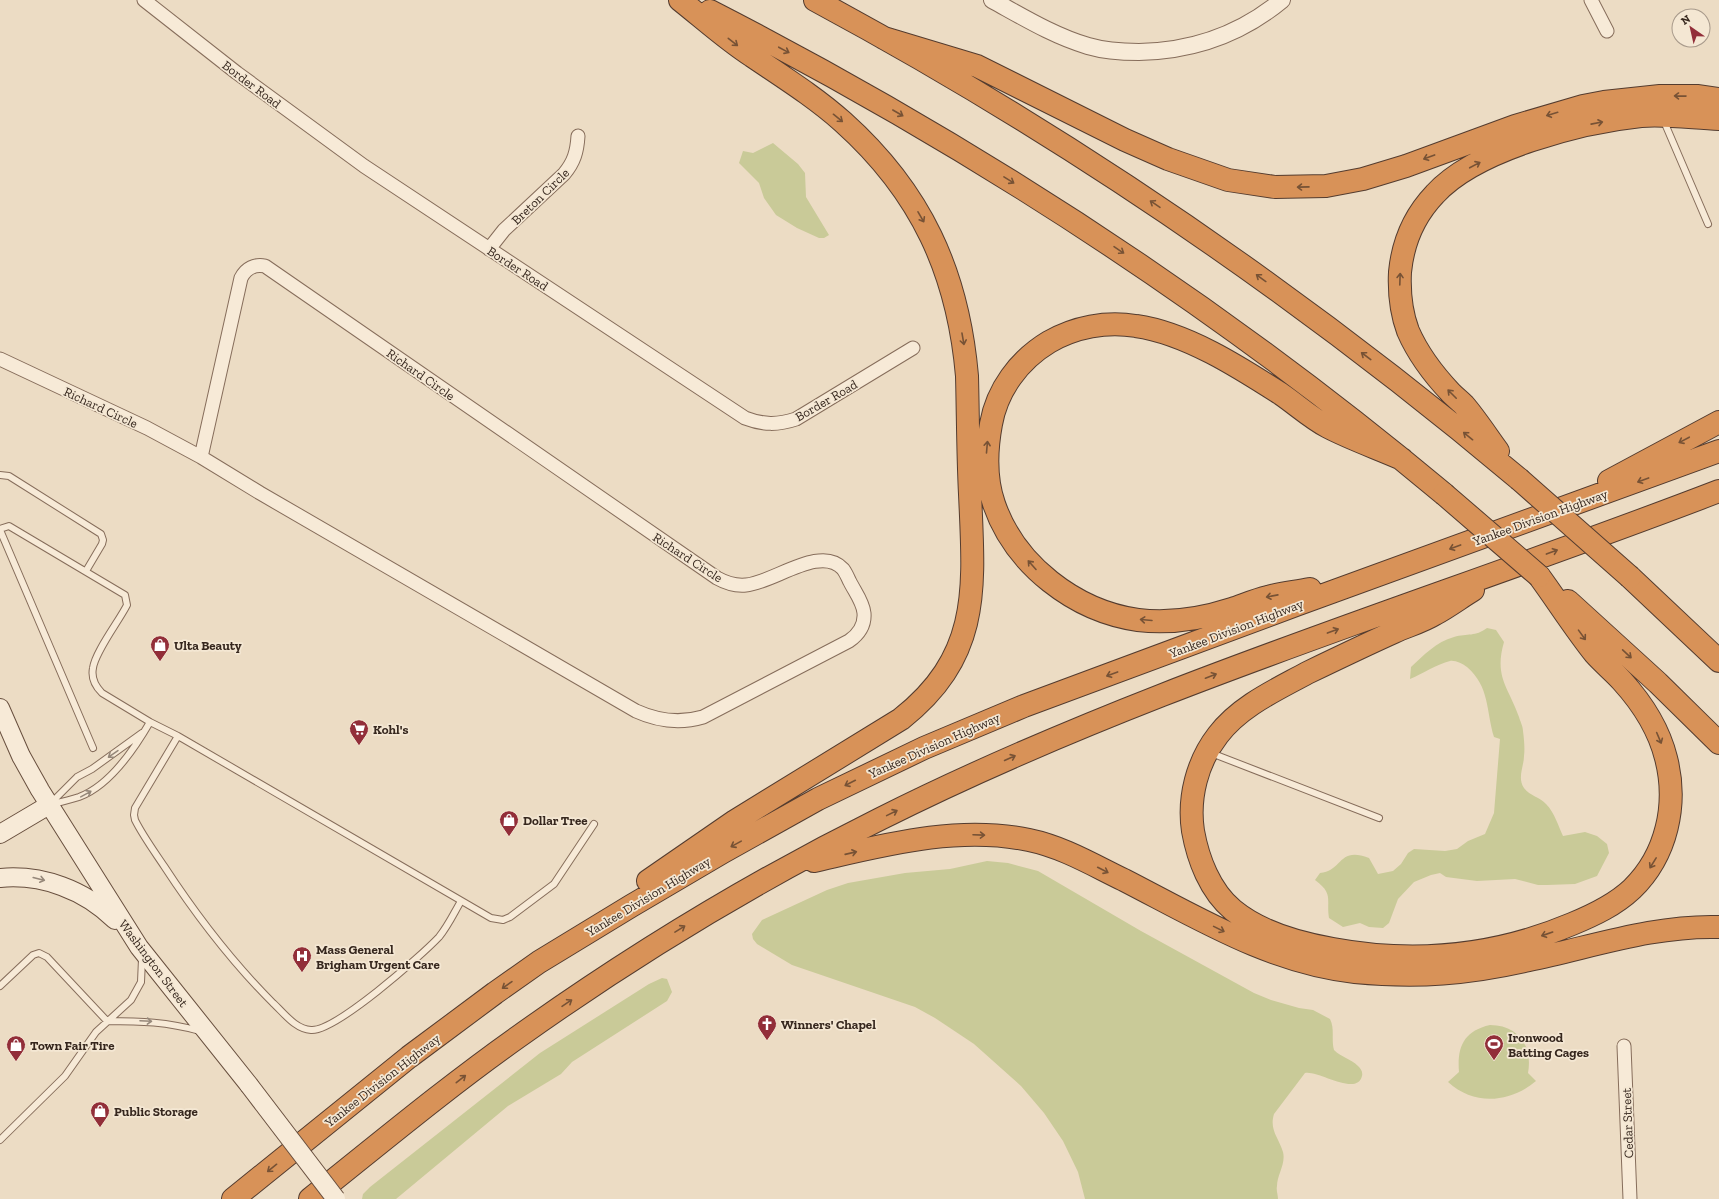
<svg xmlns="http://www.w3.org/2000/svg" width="1719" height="1199" font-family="'Zilla Slab',serif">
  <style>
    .green { fill: #c9ca98 }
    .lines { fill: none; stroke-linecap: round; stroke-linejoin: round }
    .service-casing { stroke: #866d5b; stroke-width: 8 }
    .minor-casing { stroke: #866d5b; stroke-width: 15 }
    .tertiary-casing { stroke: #866d5b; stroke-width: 18 }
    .secondary-casing { stroke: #684f3e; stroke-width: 20 }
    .motorway-casing { stroke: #543c2f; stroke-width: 24 }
    .service { stroke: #f7ead7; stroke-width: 6 }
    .minor { stroke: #f7ead7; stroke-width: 13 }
    .tertiary { stroke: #f7ead7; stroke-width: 16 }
    .secondary { stroke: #f7ead7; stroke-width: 18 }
    .motorway { stroke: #d89258; stroke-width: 22 }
    .secondary-bridge-casing { stroke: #684f3e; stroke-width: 20; stroke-linecap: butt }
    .motorway-bridge-casing { stroke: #543c2f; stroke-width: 24; stroke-linecap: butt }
    .secondary-bridge { stroke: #f7ead7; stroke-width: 18 }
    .motorway-bridge { stroke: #d89258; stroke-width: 22 }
    .oneway { stroke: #775235 }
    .oneway2 { stroke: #96887a }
    .labels { text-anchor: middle; stroke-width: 3.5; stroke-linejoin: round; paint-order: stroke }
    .street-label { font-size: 13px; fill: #36271e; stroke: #f4e7d3 }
    .poi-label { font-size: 13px; font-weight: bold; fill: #36271e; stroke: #f4e7d3; text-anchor: start }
  </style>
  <rect width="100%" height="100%" fill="#ecdcc4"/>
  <path class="green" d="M773 143 798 164 805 173 806 197 829 235 824 238H819L797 228 776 215 764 198 759 183 739 163 743 151 753 153Z
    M1487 628 1496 630 1504 642C1494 677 1508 686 1519 717 1520 721 1523 726 1523 731 1524 739 1525 748 1524 756 1524 766 1517 778 1524 788 1530 796 1540 797 1546 804 1555 813 1558 826 1563 836L1585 832 1597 836 1607 844 1609 853 1597 876 1575 884 1547 885H1538L1515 879 1477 881 1446 877 1440 873 1431 875 1414 882 1398 899 1389 923 1383 928 1369 927 1360 923 1343 927 1329 918C1326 899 1334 894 1315 880L1320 873C1343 871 1338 846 1369 858L1378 874 1393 871 1401 864 1408 853 1414 849 1445 851 1457 849 1468 841 1485 834 1494 813 1500 739 1494 737C1486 711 1490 687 1467 667 1463 664 1455 660 1450 661 1437 664 1422 674 1410 679L1411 667C1424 655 1436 642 1454 637 1468 633 1475 637 1487 628Z
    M987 861 1008 863 1038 871 1141 931 1254 993 1271 1000 1299 1008 1313 1010 1330 1019C1335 1029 1331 1039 1334 1050 1341 1057 1351 1059 1358 1066 1361 1069 1363 1072 1362 1076 1357 1097 1318 1070 1305 1073L1274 1114C1269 1130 1279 1138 1283 1152 1286 1164 1277 1175 1277 1186 1276 1190 1278 1195 1278 1199H1085L1078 1172 1063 1141 1044 1113 1021 1086 974 1044 935 1018 915 1007 792 965 757 944 753 939 752 934 762 920 827 890 848 883 905 873 950 869Z
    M662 978 667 979 672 992 667 1001 572 1062 561 1074 508 1106 396 1199H362L363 1194 370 1187 540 1053 649 984Z
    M1490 1025C1518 1025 1533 1046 1528 1073L1536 1081C1510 1103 1474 1106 1448 1082L1459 1072C1457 1048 1463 1031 1490 1025Z"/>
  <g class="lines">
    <defs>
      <path id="service" d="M1663 119 1708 224
        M0 475 9 476 101 534 103 540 102 544 86 571
        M0 529 9 526 125 595 127 605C119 621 95 652 93 668 91 678 95 686 102 693L150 722
        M0 530 93 748
        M178 736 135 808 134 815 135 820C143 836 154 851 164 866 196 915 231 961 273 1003 284 1013 295 1029 311 1030 335 1032 421 956 439 937 448 926 454 913 461 901
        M1211 753 1379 818
        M50 804 77 777 92 769 142 733
        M52 804C61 802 70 800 79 797 109 786 135 748 150 722L178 736 491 918 503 920 510 917 554 884 594 824
        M0 986 33 955 39 953 47 957 107 1021C141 1021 167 1022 200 1031
        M0 1140 65 1076 96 1032 131 1000 141 982 142 959"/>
      <path id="minor" d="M144 0 237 73 364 166 745 418C763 425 778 425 796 419L913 348
        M1591 0 1607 31
        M489 249 504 230 564 174C574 162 577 152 578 136
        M0 359 147 428 201 457 260 493 636 711C658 721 679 724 703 717L849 641C859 634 865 625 864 613 863 602 855 592 850 582 848 578 846 573 843 569 821 544 773 583 746 585 736 586 726 583 717 578L265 266C255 264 246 268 241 278L201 457
        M1624 1046 1630 1199"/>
      <path id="tertiary" d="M992 0C1023 17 1054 36 1088 46 1105 51 1122 52 1139 52 1193 51 1241 34 1282 0"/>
      <path id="secondary" d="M0 708 21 756 40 790 139 947 249 1085
        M0 834 49 805
        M0 878C42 874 85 890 115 920"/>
      <path id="motorway" d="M815 0C1066 135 1301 296 1519 479
        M710 11C971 145 1219 306 1444 494
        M884 38 977 66 1125 140 1168 159 1228 180 1275 187 1326 186 1363 179 1406 166 1515 126 1583 106 1604 102 1660 96H1697L1719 99
        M1498 451C1487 436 1476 419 1464 405 1460 401 1455 397 1451 393 1434 375 1418 354 1408 331 1401 312 1399 292 1400 272 1403 241 1414 216 1435 194 1476 149 1582 122 1641 116 1667 114 1693 118 1719 119
        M1609 481 1719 422
        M1630 577 1719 661
        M1310 589C1296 592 1281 593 1268 597 1255 600 1244 605 1232 609 1201 619 1171 624 1138 620 1075 611 1015 565 994 504 985 478 986 451 991 424 997 390 1019 360 1049 342 1075 327 1106 321 1136 326 1186 333 1239 367 1281 394 1297 405 1311 418 1328 427 1351 439 1377 448 1402 459
        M1473 590C1460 598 1448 607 1435 614 1422 622 1407 626 1394 632 1365 645 1336 659 1307 673 1276 690 1240 706 1218 735 1197 762 1188 798 1193 831 1198 859 1210 891 1233 910 1261 933 1298 943 1333 949 1414 964 1496 956 1572 924 1594 915 1615 905 1632 889 1667 855 1678 804 1666 758 1659 730 1642 703 1622 681 1614 672 1604 664 1595 654 1575 629 1558 602 1539 576
        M1568 601 1658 683 1719 743
        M814 861C884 845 957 825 1029 840 1063 847 1093 865 1124 880 1198 918 1271 963 1355 972 1418 978 1468 974 1529 960 1592 947 1654 925 1719 927
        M648 881 735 821 901 719C982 655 974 587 970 494 968 455 968 415 967 376 958 272 921 192 843 122 815 97 783 77 752 56 727 40 704 19 680 0
        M233 1199 409 1057 495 993 539 962 631 906 723 852 818 799 924 748 1024 706 1296 605 1719 451
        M310 1199C379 1144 446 1088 518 1037 633 955 753 882 880 819 1149 684 1439 599 1719 491"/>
    </defs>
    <use href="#service" class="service-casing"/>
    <use href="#minor" class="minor-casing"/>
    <use href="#tertiary" class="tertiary-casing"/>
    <use href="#secondary" class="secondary-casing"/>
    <use href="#motorway" class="motorway-casing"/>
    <use href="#service" class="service"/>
    <use href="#minor" class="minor"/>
    <use href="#tertiary" class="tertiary"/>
    <use href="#secondary" class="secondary"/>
    <use href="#motorway" class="motorway"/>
    <defs>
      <path id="secondary-bridge" d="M249 1085 336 1199"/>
      <path id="motorway-bridge" d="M1519 479 1630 577
        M1444 494 1539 576"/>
    </defs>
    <use href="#secondary-bridge" class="secondary-bridge-casing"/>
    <use href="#motorway-bridge" class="motorway-bridge-casing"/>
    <use href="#secondary-bridge" class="secondary-bridge"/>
    <use href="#motorway-bridge" class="motorway-bridge"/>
  </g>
  <defs><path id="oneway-shaft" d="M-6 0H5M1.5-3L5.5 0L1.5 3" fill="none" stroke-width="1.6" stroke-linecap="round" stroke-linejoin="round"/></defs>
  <g class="oneway">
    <use href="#oneway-shaft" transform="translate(733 42) rotate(38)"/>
    <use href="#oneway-shaft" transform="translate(784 50) rotate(28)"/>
    <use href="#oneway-shaft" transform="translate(1680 96) rotate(-179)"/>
    <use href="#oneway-shaft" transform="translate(898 113) rotate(30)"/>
    <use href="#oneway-shaft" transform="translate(1552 114) rotate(163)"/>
    <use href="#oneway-shaft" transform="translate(838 118) rotate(39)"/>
    <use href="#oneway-shaft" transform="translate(1597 123) rotate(-11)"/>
    <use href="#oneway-shaft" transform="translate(1429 157) rotate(160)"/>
    <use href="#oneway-shaft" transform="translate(1475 165) rotate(-28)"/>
    <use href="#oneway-shaft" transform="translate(1009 180) rotate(32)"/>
    <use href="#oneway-shaft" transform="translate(1303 187) rotate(179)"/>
    <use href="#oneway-shaft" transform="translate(1155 204) rotate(-146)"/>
    <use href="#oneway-shaft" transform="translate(921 217) rotate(60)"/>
    <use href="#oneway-shaft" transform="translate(1119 250) rotate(34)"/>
    <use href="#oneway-shaft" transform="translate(1261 278) rotate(-144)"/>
    <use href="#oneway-shaft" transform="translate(1400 279) rotate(-88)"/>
    <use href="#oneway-shaft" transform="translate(963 339) rotate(80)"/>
    <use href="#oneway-shaft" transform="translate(1366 356) rotate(-143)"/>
    <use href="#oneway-shaft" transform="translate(1452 394) rotate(-135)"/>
    <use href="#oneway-shaft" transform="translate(1468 436) rotate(-141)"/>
    <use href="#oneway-shaft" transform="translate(1684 440) rotate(152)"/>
    <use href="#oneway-shaft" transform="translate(987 447) rotate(-85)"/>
    <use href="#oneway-shaft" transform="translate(1643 480) rotate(160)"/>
    <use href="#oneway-shaft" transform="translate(1455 547) rotate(160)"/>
    <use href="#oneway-shaft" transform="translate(1552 552) rotate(-20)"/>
    <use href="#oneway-shaft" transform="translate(1032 565) rotate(-132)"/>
    <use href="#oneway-shaft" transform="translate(1272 596) rotate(169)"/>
    <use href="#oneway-shaft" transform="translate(1146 620) rotate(-175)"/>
    <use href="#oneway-shaft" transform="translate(1333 631) rotate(-20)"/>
    <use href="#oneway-shaft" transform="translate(1582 635) rotate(54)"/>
    <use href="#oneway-shaft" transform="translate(1627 654) rotate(43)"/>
    <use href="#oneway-shaft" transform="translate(1112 674) rotate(160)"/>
    <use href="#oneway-shaft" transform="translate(1211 676) rotate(-21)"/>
    <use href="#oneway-shaft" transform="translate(1659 738) rotate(67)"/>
    <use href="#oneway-shaft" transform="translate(1010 758) rotate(-24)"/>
    <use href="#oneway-shaft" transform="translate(850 783) rotate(153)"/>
    <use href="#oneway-shaft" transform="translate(892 813) rotate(-26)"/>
    <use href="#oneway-shaft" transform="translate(979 835) rotate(2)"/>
    <use href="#oneway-shaft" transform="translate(736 844) rotate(151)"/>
    <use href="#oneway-shaft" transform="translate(851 853) rotate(-13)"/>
    <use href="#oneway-shaft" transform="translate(1653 863) rotate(122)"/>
    <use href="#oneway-shaft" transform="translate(1103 870) rotate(27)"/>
    <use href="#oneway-shaft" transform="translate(680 929) rotate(-32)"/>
    <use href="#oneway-shaft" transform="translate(1219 929) rotate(26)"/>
    <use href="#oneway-shaft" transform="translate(1547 934) rotate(161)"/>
    <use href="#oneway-shaft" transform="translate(507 985) rotate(145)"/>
    <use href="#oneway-shaft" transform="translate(567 1003) rotate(-34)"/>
    <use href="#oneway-shaft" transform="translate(461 1079) rotate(-38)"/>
    <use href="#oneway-shaft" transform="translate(272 1168) rotate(141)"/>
  </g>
  <g class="oneway2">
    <use href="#oneway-shaft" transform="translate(113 754) rotate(145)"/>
    <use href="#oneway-shaft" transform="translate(86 794) rotate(-29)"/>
    <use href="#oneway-shaft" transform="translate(39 879) rotate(14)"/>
    <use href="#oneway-shaft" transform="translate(146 1021) rotate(3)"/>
  </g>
  <defs>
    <symbol id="shop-pin" viewBox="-11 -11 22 30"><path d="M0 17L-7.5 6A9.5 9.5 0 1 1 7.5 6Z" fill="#922e39" stroke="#f4e7d3"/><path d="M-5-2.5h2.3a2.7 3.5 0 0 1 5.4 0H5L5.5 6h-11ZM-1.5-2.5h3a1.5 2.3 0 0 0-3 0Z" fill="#fff"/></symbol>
    <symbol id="supermarket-pin" viewBox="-11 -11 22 30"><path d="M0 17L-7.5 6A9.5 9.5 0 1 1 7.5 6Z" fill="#922e39" stroke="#f4e7d3"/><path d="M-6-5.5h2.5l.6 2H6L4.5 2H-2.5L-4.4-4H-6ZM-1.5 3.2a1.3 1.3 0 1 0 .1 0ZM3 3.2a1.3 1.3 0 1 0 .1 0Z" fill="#fff"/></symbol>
    <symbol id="hospital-pin" viewBox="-11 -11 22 30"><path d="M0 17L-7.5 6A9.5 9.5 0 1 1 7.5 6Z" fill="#922e39" stroke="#f4e7d3"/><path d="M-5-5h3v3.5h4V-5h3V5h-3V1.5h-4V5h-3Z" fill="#fff"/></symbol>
    <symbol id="church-pin" viewBox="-11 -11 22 30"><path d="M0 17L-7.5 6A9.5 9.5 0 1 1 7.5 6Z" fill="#922e39" stroke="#f4e7d3"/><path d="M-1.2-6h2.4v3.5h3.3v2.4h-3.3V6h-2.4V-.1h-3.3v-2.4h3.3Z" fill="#fff"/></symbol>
    <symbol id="stadium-pin" viewBox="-11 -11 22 30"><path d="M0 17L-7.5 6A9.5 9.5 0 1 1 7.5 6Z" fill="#922e39" stroke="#f4e7d3"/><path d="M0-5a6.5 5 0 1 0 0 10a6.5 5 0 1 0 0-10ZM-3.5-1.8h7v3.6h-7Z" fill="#fff"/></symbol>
  </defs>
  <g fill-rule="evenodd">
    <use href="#shop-pin" x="149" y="634" width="22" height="30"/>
    <use href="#supermarket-pin" x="348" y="718" width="22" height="30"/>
    <use href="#shop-pin" x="498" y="809" width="22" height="30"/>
    <use href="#hospital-pin" x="291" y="945" width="22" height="30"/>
    <use href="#church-pin" x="756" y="1013" width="22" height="30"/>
    <use href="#stadium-pin" x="1483" y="1033" width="22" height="30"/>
    <use href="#shop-pin" x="5" y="1034" width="22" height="30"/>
    <use href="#shop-pin" x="89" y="1100" width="22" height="30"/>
  </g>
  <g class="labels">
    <g class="street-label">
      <text transform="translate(252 84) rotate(37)" y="5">Border Road</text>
      <text transform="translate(540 196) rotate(-44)" y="5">Breton Circle</text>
      <text transform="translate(518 268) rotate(33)" y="5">Border Road</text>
      <text transform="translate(421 374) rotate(35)" y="5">Richard Circle</text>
      <text transform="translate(826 400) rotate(-30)" y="5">Border Road</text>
      <text transform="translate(101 407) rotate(25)" y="5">Richard Circle</text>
      <text transform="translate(1540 517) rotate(-20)" y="5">Yankee Division Highway</text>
      <text transform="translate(688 557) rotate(33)" y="5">Richard Circle</text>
      <text transform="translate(1236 628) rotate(-21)" y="5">Yankee Division Highway</text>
      <text transform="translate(934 745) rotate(-24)" y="5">Yankee Division Highway</text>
      <text transform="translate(648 896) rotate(-31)" y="5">Yankee Division Highway</text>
      <text transform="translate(154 963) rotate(53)" y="5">Washington Street</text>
      <text transform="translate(382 1080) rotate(-38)" y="5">Yankee Division Highway</text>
      <text transform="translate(1627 1123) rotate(-92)" y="5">Cedar Street</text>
    </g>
    <g class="poi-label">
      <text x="174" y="650">Ulta Beauty</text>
      <text x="373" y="734">Kohl's</text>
      <text x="523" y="825">Dollar Tree</text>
      <text x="316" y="954">Mass General<tspan x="316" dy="15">Brigham Urgent Care</tspan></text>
      <text x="781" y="1029">Winners' Chapel</text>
      <text x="1508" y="1042">Ironwood<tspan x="1508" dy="15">Batting Cages</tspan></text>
      <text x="30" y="1050">Town Fair Tire</text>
      <text x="114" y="1116">Public Storage</text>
    </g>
  </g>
  <g transform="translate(1691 28) rotate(326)"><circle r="19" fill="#f4e7d3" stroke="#a89a8b"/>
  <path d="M0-3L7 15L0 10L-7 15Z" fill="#922e39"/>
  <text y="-6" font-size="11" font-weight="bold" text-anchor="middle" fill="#36271e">N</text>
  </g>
</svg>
